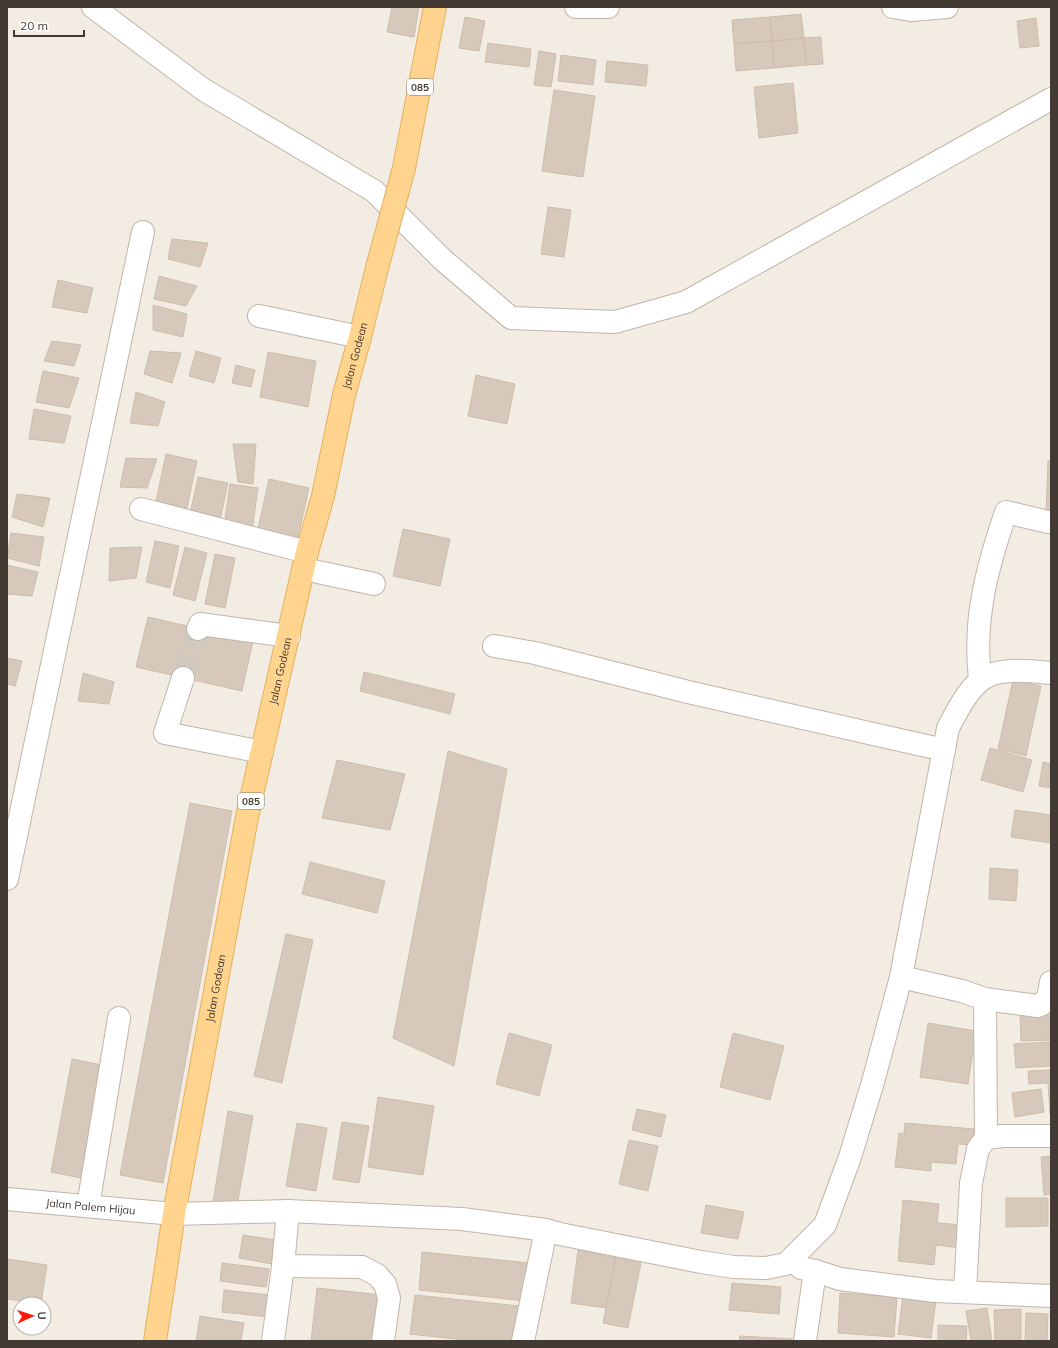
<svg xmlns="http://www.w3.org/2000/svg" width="1058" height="1348" font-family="Mulish,sans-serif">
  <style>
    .building { fill: #d6c9bb; stroke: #cebdab }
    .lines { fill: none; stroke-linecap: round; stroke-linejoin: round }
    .minor-tunnel { stroke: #cfc9bf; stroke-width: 22; stroke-dasharray: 22 11; stroke-linecap: butt }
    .minor-casing { stroke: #c0b5a8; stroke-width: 24 }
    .major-casing { stroke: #e5af5d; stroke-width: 24 }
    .minor { stroke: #fff; stroke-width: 22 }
    .major { stroke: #ffd48e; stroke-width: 22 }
    .major-bridge-casing { stroke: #e5af5d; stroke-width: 24; stroke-linecap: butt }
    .major-bridge { stroke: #ffd48e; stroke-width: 22 }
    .labels { text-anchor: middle; stroke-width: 3; stroke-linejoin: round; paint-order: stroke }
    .shield { fill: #fff; stroke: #7b7670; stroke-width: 1 }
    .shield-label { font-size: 10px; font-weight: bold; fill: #433b33 }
    .street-label { font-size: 11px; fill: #433b33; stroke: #fff }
  </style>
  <rect width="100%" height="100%" fill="#f2ece2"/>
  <path class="building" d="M392 7H419L414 37 387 32Z
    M801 14 804 38 772 41 770 17Z
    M465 17 485 21 479 51 459 48Z
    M770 17 772 41 734 44 732 20Z
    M1036 18 1039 46 1020 48 1017 21Z
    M821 37 823 64 806 65 804 38Z
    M804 38 806 65 774 68 772 41Z
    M772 41 774 68 736 71 734 44Z
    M488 43 531 49 529 67 485 62Z
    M539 51 556 54 551 87 534 85Z
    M561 55 596 60 593 85 558 81Z
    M607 61 648 65 646 86 605 82Z
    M793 83 798 133 759 138 754 87Z
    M554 90 595 96 583 177 542 171Z
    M548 207 571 210 564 257 541 254Z
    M172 239 208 243 200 267 168 259Z
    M159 276 197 286 186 306 154 299Z
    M58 280 93 288 87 313 52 307Z
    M153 305 187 314 183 337 153 330Z
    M52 341 81 345 74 366 44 361Z
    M150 351 181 353 172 383 144 374Z
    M196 351 221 358 214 383 189 376Z
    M268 352 316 361 308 407 260 397Z
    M236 365 255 370 251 387 232 383Z
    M43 371 79 378 69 408 36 402Z
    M476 375 515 384 507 424 468 416Z
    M136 392 165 402 158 426 130 423Z
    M34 409 71 416 64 443 29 439Z
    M233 444H256L253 484 238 482Z
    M166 454 197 461 187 508 156 501Z
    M126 458 157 459 147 488 120 487Z
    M1048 461H1051V511H1046Z
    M198 477 228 483 220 520 190 514Z
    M269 479 309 488 297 542 257 533Z
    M230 484 258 488 252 530 224 526Z
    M17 494 50 498 43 527 12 517Z
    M403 529 450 539 440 586 393 576Z
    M11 533 44 537 39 566 7 558Z
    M155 541 179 546 170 588 146 582Z
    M142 547 136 578 109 581 110 548Z
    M185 547 207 553 195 601 173 595Z
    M215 554 235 558 225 608 205 604Z
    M7 565 38 572 32 596 7 594Z
    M148 617 253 641 242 691 136 667Z
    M7 658 22 661 15 686 7 684Z
    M364 672 455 694 450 714 360 691Z
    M83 673 114 682 109 704 78 701Z
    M1013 680 1041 686 1026 756 998 749Z
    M990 748 1032 760 1023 792 981 780Z
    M448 751 507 769 454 1066 393 1038Z
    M337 760 405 774 390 830 322 818Z
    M1043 762 1051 764V788L1039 786Z
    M190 803 232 811 163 1183 120 1175Z
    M1015 810 1051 815V843L1011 837Z
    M310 862 385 881 377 913 302 894Z
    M990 868 1018 870 1016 901 989 899Z
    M286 934 313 940 282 1083 254 1076Z
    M1051 1015V1040L1021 1041 1020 1016Z
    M928 1023 976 1031 968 1084 920 1077Z
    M509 1033 552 1045 539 1096 496 1084Z
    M733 1033 784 1046 770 1100 720 1087Z
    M1050 1042 1051 1066 1016 1068 1014 1044Z
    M72 1059 107 1066 86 1179 51 1172Z
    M1051 1070V1114H1050L1048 1083 1029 1084 1028 1071Z
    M1041 1089 1044 1112 1015 1117 1012 1093Z
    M378 1097 434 1106 423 1175 368 1167Z
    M637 1109 666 1115 661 1137 632 1130Z
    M228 1111 253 1116 237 1206 213 1202Z
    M342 1122 369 1126 359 1183 333 1179Z
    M297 1123 327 1128 316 1191 286 1186Z
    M905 1123 974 1129 973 1145 958 1144 956 1164 931 1162V1171L895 1167 899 1133 904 1134Z
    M629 1140 658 1146 648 1191 619 1184Z
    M1051 1156V1194L1044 1195 1041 1157Z
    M1006 1198H1048V1226L1006 1227Z
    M903 1200 939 1204 937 1223 964 1225 961 1248 936 1245 934 1265 898 1261Z
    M706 1205 744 1212 738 1239 701 1233Z
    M243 1235 276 1240 272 1264 239 1258Z
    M578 1250 616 1258 606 1308 571 1303Z
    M422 1252 529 1263 526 1301 419 1290Z
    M616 1258 641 1263 628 1328 603 1323Z
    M7 1259 47 1265 41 1304 7 1299Z
    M222 1263 269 1269 266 1287 220 1281Z
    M732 1283 781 1287 779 1314 729 1310Z
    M317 1288 382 1295 377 1341H311Z
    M224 1290 271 1295 269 1317 222 1312Z
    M840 1293 897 1297 894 1337 838 1333Z
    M415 1295 519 1306 515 1341H474L410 1334Z
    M903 1296 936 1300 931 1338 898 1334Z
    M987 1308 992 1341H971L966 1311Z
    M1021 1309V1341H995L994 1310Z
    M1026 1313 1048 1314 1047 1341H1025Z
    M200 1316 244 1323 241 1341H196Z
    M938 1325 967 1326 966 1341H938Z
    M740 1336 792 1339V1341H739Z"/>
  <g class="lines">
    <path class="minor-tunnel" d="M183 678 198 629"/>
    <defs>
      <g id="minor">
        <path d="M93 7 204 90 374 191 443 260 511 318 615 322 686 302 1051 99"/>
        <path d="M576 7H608"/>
        <path d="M893 7 911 10 947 7"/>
        <path d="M259 316 360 337"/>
        <path d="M141 509 307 552"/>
        <path d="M304 569 374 584"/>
        <path d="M198 629 200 624 289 636"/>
        <path d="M494 646 535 653 688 692 944 750"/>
        <path d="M183 678 165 733 262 752"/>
        <path d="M980 679C973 619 987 568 1006 512L1048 522"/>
        <path d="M7 879 143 232"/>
        <path d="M901 977 962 991 985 999 1038 1006C1049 1002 1049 992 1051 982"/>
        <path d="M985 999 986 1138"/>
        <path id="s1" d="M7 1199 174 1214 288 1211 462 1219 546 1230 560 1234 701 1262 734 1267 766 1268 786 1264 825 1225 850 1157 873 1082 901 977 948 728C978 670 987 667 1051 673"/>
        <path d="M88 1206 119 1018"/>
        <path d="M283 1266 362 1267 377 1275 385 1284 389 1298 383 1341"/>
        <path d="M801 1268 815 1271 805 1341"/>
        <path d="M815 1271 840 1279 935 1291 1051 1296"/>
        <path d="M965 1291 971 1183 978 1149 986 1138 1003 1136H1051"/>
        <path d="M273 1341 283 1266 288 1211"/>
        <path d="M523 1341 546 1230"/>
      </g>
      <g id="major">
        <path d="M404 168 435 7"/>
        <path id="s2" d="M155 1341 174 1214 247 817 307 552 323 496 344 395 360 337 377 268"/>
      </g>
    </defs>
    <use href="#minor" class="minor-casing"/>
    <use href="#major" class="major-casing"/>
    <use href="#minor" class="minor"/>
    <use href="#major" class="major"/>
    <defs>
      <path id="major-bridge" d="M377 268 404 168"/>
    </defs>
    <use href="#major-bridge" class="major-bridge-casing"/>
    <use href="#major-bridge" class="major-bridge"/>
  </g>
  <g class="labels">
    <g class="shield">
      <rect x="407" y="79" width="26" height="16" rx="3"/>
      <rect x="238" y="793" width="26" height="16" rx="3"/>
    </g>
    <g class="shield-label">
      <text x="420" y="91">085</text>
      <text x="251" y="805">085</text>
    </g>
    <g class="street-label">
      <text dy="4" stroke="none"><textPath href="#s2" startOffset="1006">Jalan Godean</textPath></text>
      <text dy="4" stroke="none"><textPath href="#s2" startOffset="682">Jalan Godean</textPath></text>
      <text dy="4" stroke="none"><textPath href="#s2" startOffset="358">Jalan Godean</textPath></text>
      <text dy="4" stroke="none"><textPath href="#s1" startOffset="84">Jalan Palem Hijau</textPath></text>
    </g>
  </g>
  <rect width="1058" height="1348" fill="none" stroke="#433b33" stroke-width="16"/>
  <g transform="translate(32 1316) rotate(87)"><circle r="19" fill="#ffffff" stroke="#b4b1ad"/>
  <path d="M0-3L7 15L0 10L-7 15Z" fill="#fe190d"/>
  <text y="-6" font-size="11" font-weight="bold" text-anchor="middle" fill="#433b33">U</text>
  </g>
  <path d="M14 30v6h70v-6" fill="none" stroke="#433b33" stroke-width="2"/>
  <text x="20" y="30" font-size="12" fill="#433b33" stroke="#ffffff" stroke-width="3" paint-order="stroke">20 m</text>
</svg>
